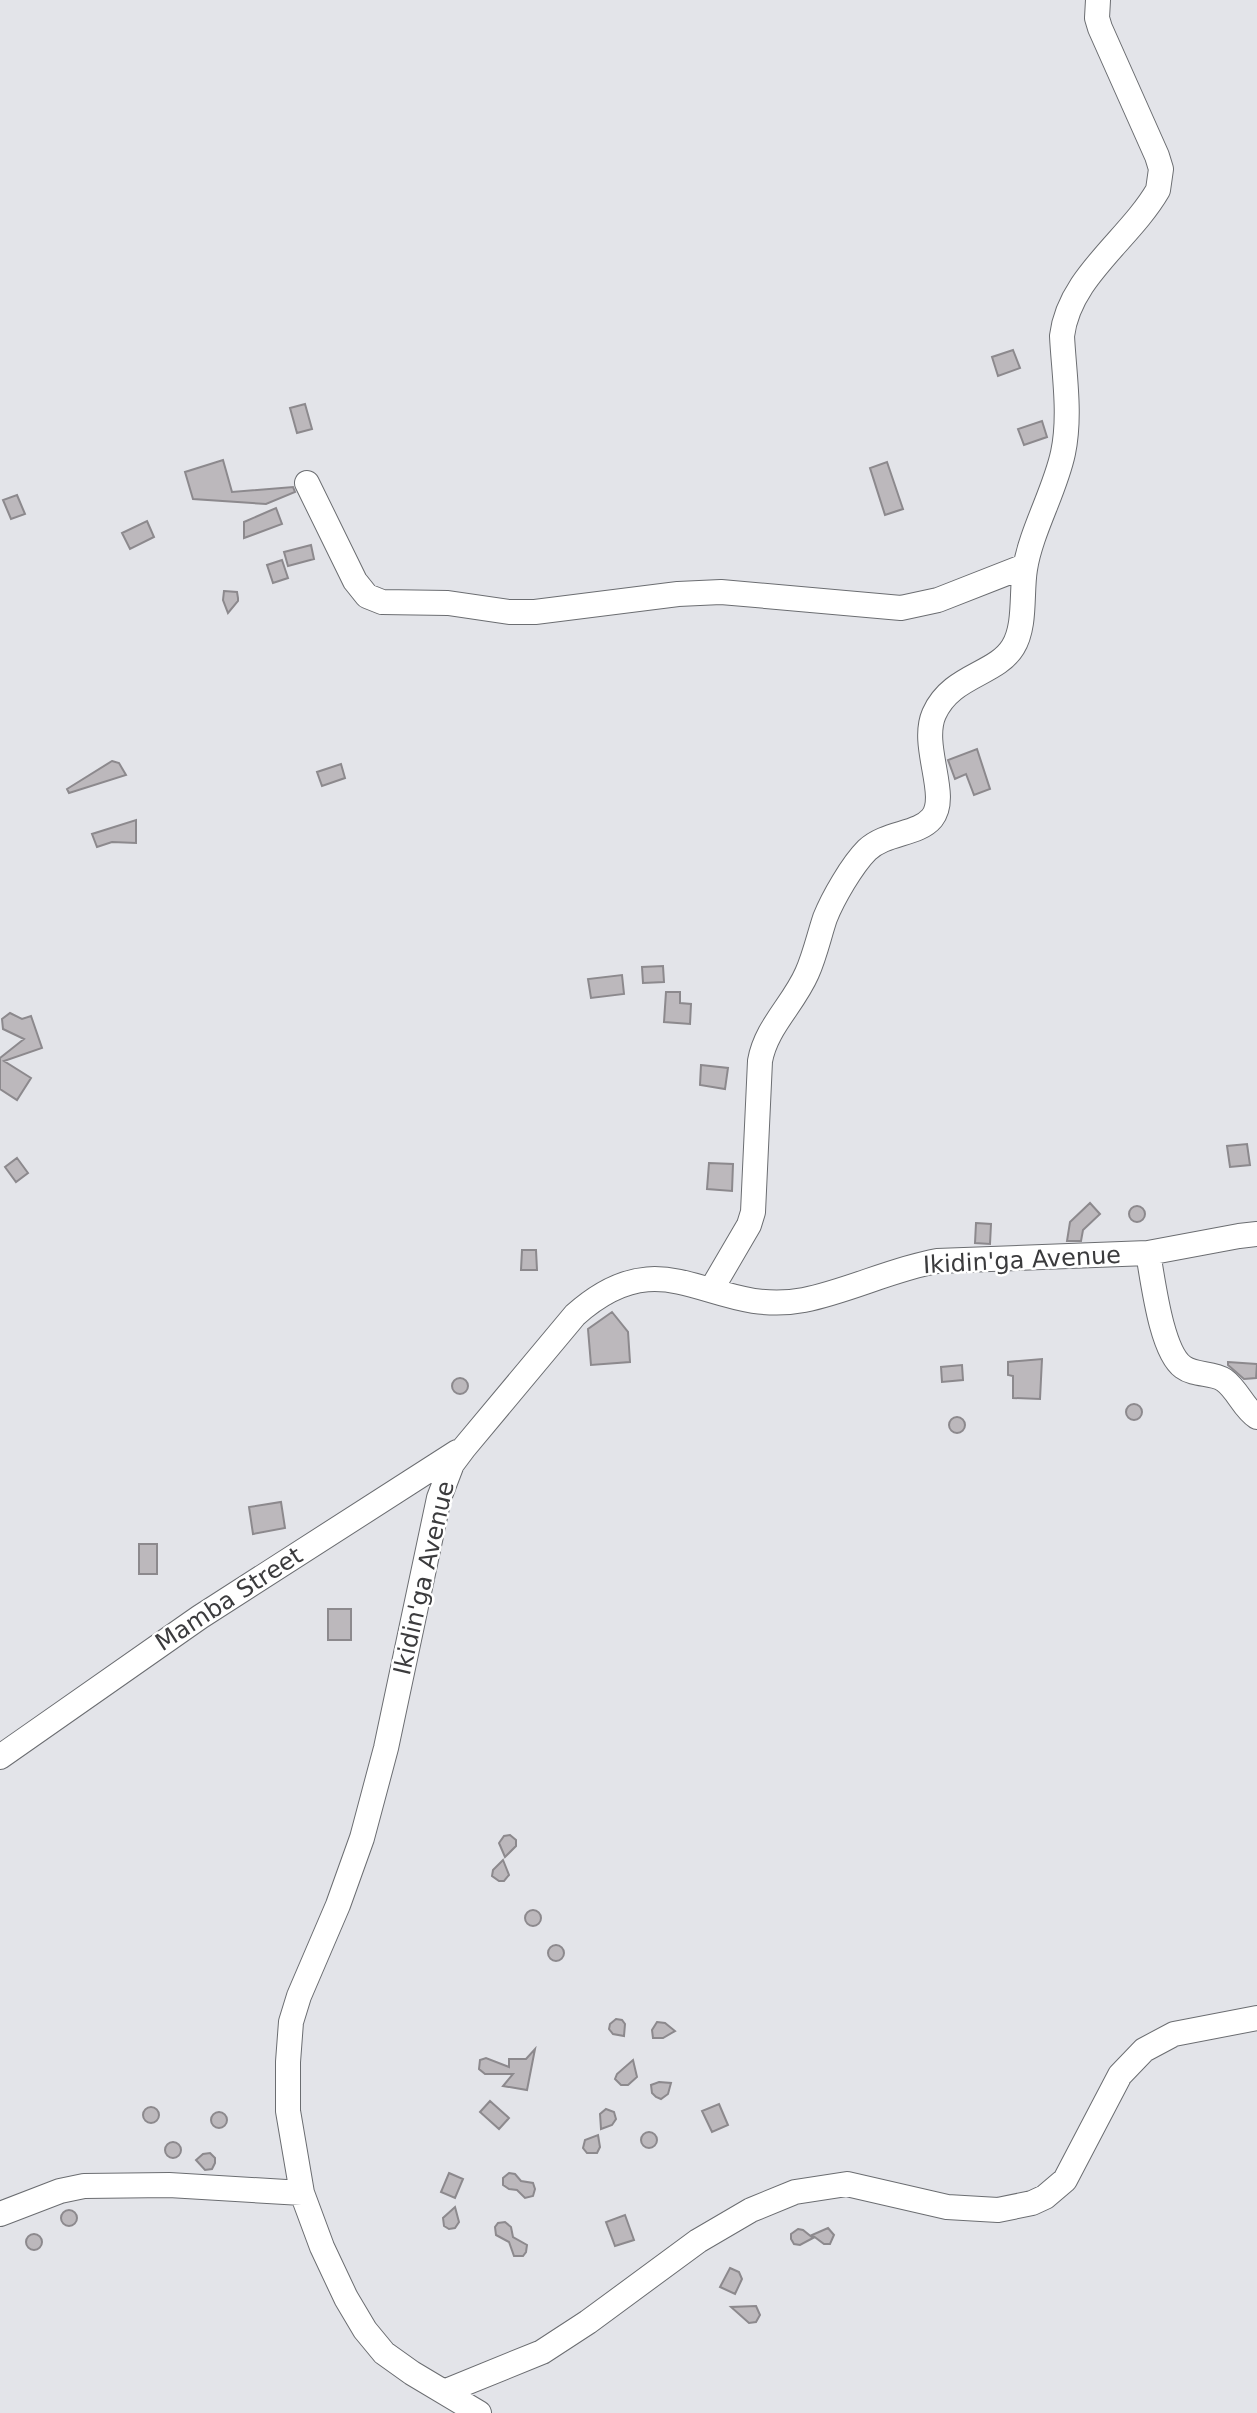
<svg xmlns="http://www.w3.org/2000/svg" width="1257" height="2413" font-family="'DejaVu Sans',sans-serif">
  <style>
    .building { fill: #bcb8bc; stroke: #8c898d; stroke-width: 2 }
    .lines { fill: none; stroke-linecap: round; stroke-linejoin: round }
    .minor-casing { stroke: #6b6d71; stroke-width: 26 }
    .minor { stroke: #fff; stroke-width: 24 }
    .labels { text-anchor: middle; stroke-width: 5; stroke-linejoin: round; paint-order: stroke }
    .street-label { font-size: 24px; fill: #3b3b3d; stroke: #fff }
  </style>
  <rect width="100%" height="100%" fill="#e3e4e9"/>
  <path class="building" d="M1013 350 1020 368 998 376 992 357Z
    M305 404 312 429 297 433 290 408Z
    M1042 421 1047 437 1024 445 1018 429Z
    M223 460 232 492 293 487 295 492 266 504 193 499 185 472Z
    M887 462 903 509 885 515 870 468Z
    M17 495 25 514 11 519 3 500Z
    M276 508 282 524 244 538V522Z
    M147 521 154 537 130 549 122 533Z
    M311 545 314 559 288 566 284 552Z
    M282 560 288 578 273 583 267 565Z
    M224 591 237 592 238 598V601L228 613 223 600Z
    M977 749 990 789 974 795 966 774 955 779 948 760Z
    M112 761 119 763 126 775 69 793 67 789Z
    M341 764 345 778 322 786 317 772Z
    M136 820V843L112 842 97 847 92 834Z
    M663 966 664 982 643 983 642 967Z
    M622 975 624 994 591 998 588 979Z
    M666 992H680V1003L691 1004 690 1024 664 1022Z
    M10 1013 22 1019 31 1016 42 1048 4 1061 31 1078 17 1100 0 1089V1058L24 1039 3 1029 2 1019Z
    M701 1065 728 1068 725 1089 700 1085Z
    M1247 1144 1250 1165 1230 1167 1227 1146Z
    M17 1158 28 1173 16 1182 5 1167Z
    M709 1163 733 1164 732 1191 707 1189Z
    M1090 1203 1100 1214 1083 1230 1081 1241H1067L1070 1222Z
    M1129 1214a8 8 0 1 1 16 0a8 8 0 1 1-16 0Z
    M976 1223 991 1224 990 1244 975 1243Z
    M522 1250H536L537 1270H521Z
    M612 1312 628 1332 630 1362 591 1365 588 1329Z
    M1042 1359 1040 1399 1013 1398V1376L1008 1375V1362Z
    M1228 1362 1257 1364 1256 1378 1244 1379 1228 1365Z
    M962 1365 963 1380 942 1382 941 1367Z
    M452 1386a8 8 0 1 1 16 0a8 8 0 1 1-16 0Z
    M1126 1412a8 8 0 1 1 16 0a8 8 0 1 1-16 0Z
    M949 1425a8 8 0 1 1 16 0a8 8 0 1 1-16 0Z
    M281 1502 285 1528 253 1534 249 1507Z
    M139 1544H157V1574H139Z
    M328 1609H351V1640H328Z
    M510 1835 516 1840V1846L505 1857 499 1843 504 1836Z
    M503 1860 509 1875 504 1881H499L492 1876 493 1870Z
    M525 1918a8 8 0 1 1 16 0a8 8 0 1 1-16 0Z
    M548 1953a8 8 0 1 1 16 0a8 8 0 1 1-16 0Z
    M616 2019 622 2020 625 2024 624 2036 613 2034 609 2029 610 2024Z
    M657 2022 665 2023 675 2031 663 2038H653L652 2030Z
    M535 2049 527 2090 503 2086 513 2074H485L479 2069 480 2060 486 2058 509 2067V2059H526Z
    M633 2060 637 2077 628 2085H621L615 2079 617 2074Z
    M659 2082 671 2083 668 2094 661 2099 656 2097 652 2093 651 2085Z
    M490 2101 509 2118 499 2129 480 2112Z
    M719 2104 728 2125 712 2132 702 2111Z
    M143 2115a8 8 0 1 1 16 0a8 8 0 1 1-16 0Z
    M606 2109 614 2112 616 2119 612 2125 601 2129 600 2114Z
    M211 2120a8 8 0 1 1 16 0a8 8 0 1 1-16 0Z
    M641 2140a8 8 0 1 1 16 0a8 8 0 1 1-16 0Z
    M598 2135 600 2147 597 2153H587L583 2148 585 2140Z
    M165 2150a8 8 0 1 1 16 0a8 8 0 1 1-16 0Z
    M210 2153 215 2158V2163L212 2169 205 2170 196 2160 203 2154Z
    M449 2173 463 2179 455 2198 441 2192Z
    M509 2173 515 2174 521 2181 533 2183 535 2189 533 2196 525 2198 517 2190 509 2189 503 2185V2178Z
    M455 2207 459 2222 455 2228 449 2229 444 2226 443 2218Z
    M61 2218a8 8 0 1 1 16 0a8 8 0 1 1-16 0Z
    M625 2215 634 2240 615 2246 606 2222Z
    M505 2222 511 2227 513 2237 527 2245 526 2252 523 2256H514L509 2242 496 2235 495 2227 498 2223Z
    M828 2228 834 2235 830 2244H824L812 2235Z
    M798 2229 803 2230 813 2238 800 2245 794 2244 791 2239V2234Z
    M26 2242a8 8 0 1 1 16 0a8 8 0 1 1-16 0Z
    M730 2268 739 2272 742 2279 735 2294 720 2287Z
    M756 2306 760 2315 756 2322 749 2323 731 2307Z"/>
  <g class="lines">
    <defs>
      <path id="minor" d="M307 483 355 581 367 596 382 602 448 603 509 612H535L678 594 721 592 901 608 938 600 1025 566
        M1148 1253C1153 1280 1161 1351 1183 1367 1195 1376 1212 1372 1224 1380 1238 1390 1243 1408 1257 1417
        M711 1290 749 1225 753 1212 760 1061C766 1027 793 1005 807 973 815 955 819 936 825 918 833 898 852 865 867 850 886 832 918 835 932 818 950 796 920 746 934 714 951 675 996 675 1013 647 1026 626 1021 593 1025 569 1031 531 1055 491 1063 453 1071 415 1064 374 1062 336 1069 277 1129 240 1158 190L1161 169 1157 156 1100 28 1097 18 1098 0
        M0 1757 200 1617 457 1452
        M0 2214 60 2191 84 2186 169 2185 302 2193
        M446 2391 542 2352 588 2322 698 2241 751 2210 795 2192 847 2184 947 2207 998 2210 1032 2203 1045 2197 1065 2180 1120 2075 1144 2050 1174 2034 1257 2018
        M479 2413 412 2373 384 2353 365 2330 346 2298 322 2247 302 2193 288 2111V2062L291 2022 299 1996 338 1905 362 1838 386 1748 439 1498 452 1464 464 1448 575 1315C666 1234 710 1318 804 1300 849 1291 892 1269 937 1261L1148 1253 1239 1236 1257 1234"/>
    </defs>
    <use href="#minor" class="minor-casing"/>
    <use href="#minor" class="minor"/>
  </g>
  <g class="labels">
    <g class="street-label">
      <text transform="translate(1022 1260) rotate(-3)" y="8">Ikidin'ga Avenue</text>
      <text transform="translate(424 1578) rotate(-77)" y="8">Ikidin'ga Avenue</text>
      <text transform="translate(229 1599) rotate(-33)" y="8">Mamba Street</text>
    </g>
  </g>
</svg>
